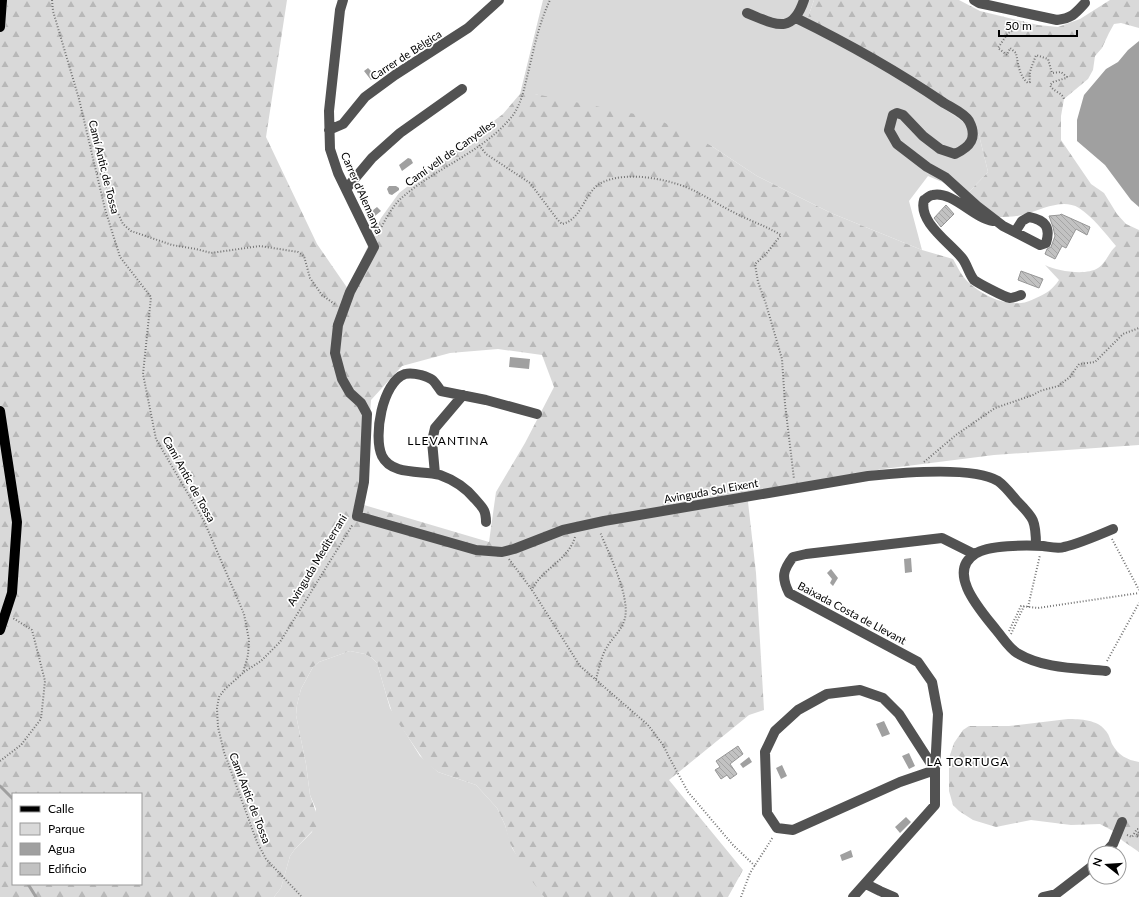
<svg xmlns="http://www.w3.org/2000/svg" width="1139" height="897" font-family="Lato,sans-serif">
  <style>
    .green { fill: #d9d9d9 }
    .forest { fill: url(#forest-firs); fill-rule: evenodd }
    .water { fill: #a0a0a0 }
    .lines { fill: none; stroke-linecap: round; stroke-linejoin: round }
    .stream { stroke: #a0a0a0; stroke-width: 3 }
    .building { fill: url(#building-back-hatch); stroke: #969696 }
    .major-casing { stroke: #dbdbdb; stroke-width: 11 }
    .path { stroke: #747474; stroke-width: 2; stroke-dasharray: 1 2; stroke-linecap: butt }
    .minor { stroke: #525252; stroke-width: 10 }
    .major { stroke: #000; stroke-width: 10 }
    .labels { text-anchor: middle; stroke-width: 3.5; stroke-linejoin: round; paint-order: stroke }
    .street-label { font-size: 11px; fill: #000; stroke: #fff }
    .neighbourhood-label { font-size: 12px; letter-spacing: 1px; fill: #000; stroke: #fff }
  </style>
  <defs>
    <pattern id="forest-firs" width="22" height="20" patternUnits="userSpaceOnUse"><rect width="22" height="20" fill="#d9d9d9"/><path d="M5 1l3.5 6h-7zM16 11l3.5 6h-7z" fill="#b8b8b8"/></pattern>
    <pattern id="building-back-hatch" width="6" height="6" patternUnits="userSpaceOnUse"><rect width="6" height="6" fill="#c2c2c2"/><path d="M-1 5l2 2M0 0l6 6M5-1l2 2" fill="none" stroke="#a5a5a5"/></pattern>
  </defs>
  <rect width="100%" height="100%" fill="#fff"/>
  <path class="green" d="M543 0H814L806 23 893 73 972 128 979 135 988 172 968 193 928 176 909 201 922 250 831 213 757 176 710 145 535 94H520Z
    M350 651 365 654 372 658 377 663 390 708 420 756 438 772 476 785 497 808 505 825 512 848 544 897H274L281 888 290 856 295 849 312 832 316 809 310 795 306 764 296 715 297 705 301 689 313 667 319 662Z"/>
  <path class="forest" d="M0 0H287L266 137 317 244 348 289 381 218 399 193 503 114 520 94H535L655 118 710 145 757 176 831 213 922 250 953 259C957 266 962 277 968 282 982 295 1002 305 1021 303 1026 303 1031 300 1036 298 1047 293 1052 290 1059 280L1045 265C1057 271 1086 276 1098 268 1106 263 1109 252 1116 246 1105 233 1093 217 1079 208 1062 198 1042 210 1025 214 1017 217 1006 217 997 217L968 193 988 172 979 135 972 128 893 73 806 23 814 0H959L980 11 1038 25 1058 27 1080 19 1110 0H1139V28L1121 23 1114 24 1109 33 1102 48 1095 56 1093 70 1088 79 1064 99 1061 116V140L1091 184 1104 193 1117 214 1126 224 1139 230V445L994 455 883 469 747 493 756 573 764 710 749 715 669 780 743 870 728 897H544L523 869 509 841 505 825 497 808 476 785 438 772 425 762 393 715 386 694 377 663 372 658 365 654 350 651 319 662 313 667 301 689 297 705 296 715 306 764 310 795 318 818 317 826 295 849 290 856 281 888 274 897H0ZM498 349 542 355 554 387 525 443 496 492 489 542 364 505 371 400 402 366 450 353ZM13 794H141V884H13Z
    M1068 719C1080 719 1098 720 1105 730 1109 734 1110 739 1112 744 1118 755 1127 760 1139 762V852L1123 841 1113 831 1100 824 1071 825 1031 820 996 827 973 820 959 811 953 805 949 791V758L954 743 963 730 969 726H1009Z"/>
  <path class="water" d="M1139 41V207L1131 200 1105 165 1077 141V120L1084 95 1106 69 1118 62 1128 50Z
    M368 68 376 76 371 80 364 71Z
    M408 158 411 159 413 163 402 171 399 165Z
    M389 186H396L399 188V190L392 195 389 194 387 189Z
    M377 207 381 211 370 220 368 214Z
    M510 357 530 359 529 369 509 367Z
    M911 558 912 572 905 573 904 559Z
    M831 569 838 578 833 586 830 583 832 579 827 573Z
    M884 721 890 734 882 737 876 724Z
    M909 753 915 766 909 769 902 756Z
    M749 757 752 762 743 768 740 764Z
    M782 765 787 776 781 779 776 768Z
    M906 817 911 822 900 833 895 827Z
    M851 850 853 857 842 861 840 855Z"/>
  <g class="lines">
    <path class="stream" d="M0 786 13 799
      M28 884 36 897"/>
  </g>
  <path class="building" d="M946 205 954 214 941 227 934 218Z
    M1061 214 1090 227 1087 235 1076 229 1066 248 1062 246 1055 259 1045 254 1047 249 1051 247 1055 236 1053 227 1049 216 1060 215Z
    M1021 271 1043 279 1039 288 1018 280Z
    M738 746 743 754 730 764 737 774 730 779 727 775 721 779 715 770 720 767 716 761Z"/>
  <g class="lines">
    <defs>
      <path id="major" d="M0 27 2 0
        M0 411 17 522 12 593 0 630"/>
    </defs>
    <use href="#major" class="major-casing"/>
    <path class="path" d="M52 0 53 11 79 99 105 209 120 257 151 297 143 374 156 439 204 521 244 614 249 640 248 655 243 673 225 689 219 697 217 708 218 727 224 752 257 842 266 859 302 897
      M1024 22 1018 28 1008 33 998 48 1007 55 1010 48 1016 53C1018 63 1019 76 1028 83L1030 82C1028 71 1033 65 1036 55L1048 59 1052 73 1061 72 1067 77 1066 78 1053 82 1050 85C1053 92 1062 92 1064 99
      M479 145 486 154 530 183 557 219 562 224C582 220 584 192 601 183 626 170 670 179 695 191 708 198 721 206 735 213 750 221 766 226 781 235L766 254 755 264 758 282 766 304 782 359 785 404 794 479
      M97 173 101 174 107 190 123 224 131 231 172 245 196 249 211 253 260 246 298 252 304 256 310 278 322 295 336 305
      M378 235C384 221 393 204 405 195 437 168 481 152 509 120 521 107 524 89 528 73 534 48 539 23 550 0
      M924 462 956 435 995 408 1033 395 1040 391 1058 386 1070 377 1079 364 1095 362 1123 334 1139 328
      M575 537C568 561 541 569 532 590L580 666 648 725 663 745 669 757 688 792 733 845 755 866
      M1112 539 1139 590
      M509 559 532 590
      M1028 607 1040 555
      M1009 631 1021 606 1038 608 1139 593
      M1011 634 1024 606
      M1107 661 1139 603
      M244 672 261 661 280 642 353 524
      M596 679C599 669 601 656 607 647 613 637 622 630 625 618 630 596 609 554 600 532
      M0 761 21 745 41 719 45 681 32 630 13 618
      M1139 832 1136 836 1138 837 1139 835
      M1127 835 1132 837 1137 829H1139
      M741 897 750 873 773 837"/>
    <path class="minor" d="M343 0 340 10 329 111 330 149 338 173 374 247 350 292 338 325 335 353 342 379 350 393 361 403 367 414
      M974 0 979 3 1057 20C1072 18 1075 14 1085 3
      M747 13C775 24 792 36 804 0
      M796 18C847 43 897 71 944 103 952 108 964 113 969 121 978 138 970 147 955 154L940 149 923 136 903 115 897 113 893 115 889 130 897 144 927 167 945 177 977 206 1003 226 1040 245 1046 243C1051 227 1045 220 1029 217L1022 221 1015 232
      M329 130 343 124 365 97 395 75 468 28 499 0
      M346 189 372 158 400 133 462 89
      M993 221C973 218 953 191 933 195 930 195 927 198 924 200 918 222 949 242 962 258 967 264 969 274 974 280 978 283 1004 297 1010 298 1013 298 1018 296 1021 295
      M367 414 364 482 357 516 476 550 502 552 514 549 563 530 604 521 868 476C897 473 974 466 998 481 1005 486 1011 494 1017 501 1034 518 1036 521 1036 546
      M435 474 432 441 435 428 463 395
      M486 522C486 510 483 508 475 499 466 488 454 480 440 475 422 470 392 476 382 456 373 437 382 382 405 374 409 373 417 374 421 375 434 379 433 380 441 391L486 400 537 414
      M1106 671C1076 668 1044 669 1017 653 1009 648 1003 638 997 631 983 613 945 573 975 554 988 545 1026 545 1043 546 1050 547 1058 549 1064 547 1078 544 1099 535 1113 529
      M860 690 883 698 899 714 935 770 900 782 793 830 777 828 767 813 765 752 775 731 798 710 827 694Z
      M1105 853 1113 844 1122 822
      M866 884 880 891 894 897
      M853 897 935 805V770L938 714 932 682 918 662 789 593C781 577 783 570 793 557L806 554 942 538 974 554
      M1043 897 1056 894 1095 864"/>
    <use href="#major" class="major"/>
  </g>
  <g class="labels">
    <g class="street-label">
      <text transform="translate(406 55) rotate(-33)" y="4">Carrer de Bèlgica</text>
      <text transform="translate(450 153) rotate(-35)" y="4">Camí vell de Canyelles</text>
      <text transform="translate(104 167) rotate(76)" y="4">Camí Antic de Tossa</text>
      <text transform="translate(362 193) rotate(66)" y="4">Carrer d'Alemanya</text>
      <text transform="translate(189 479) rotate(61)" y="4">Camí Antic de Tossa</text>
      <text transform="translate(711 491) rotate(-10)" y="4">Avinguda Sol Eixent</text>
      <text transform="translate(317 560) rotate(-59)" y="4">Avinguda Mediterrani</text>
      <text transform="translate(852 613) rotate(28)" y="4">Baixada Costa de Llevant</text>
      <text transform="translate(250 798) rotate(69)" y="4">Camí Antic de Tossa</text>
    </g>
    <g class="neighbourhood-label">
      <text x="448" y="445">LLEVANTINA</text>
      <text x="968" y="766">LA TORTUGA</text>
    </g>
  </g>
  <rect x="12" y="793" width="130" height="92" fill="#ffffff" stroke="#999999"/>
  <rect x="20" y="806" width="20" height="6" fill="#000000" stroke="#999999"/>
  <text x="48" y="813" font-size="12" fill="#000000">Calle</text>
  <rect x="20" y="823" width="20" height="12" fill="#d9d9d9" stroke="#999999"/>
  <text x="48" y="833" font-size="12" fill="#000000">Parque</text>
  <rect x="20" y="843" width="20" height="12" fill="#a0a0a0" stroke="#999999"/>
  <text x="48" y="853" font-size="12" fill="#000000">Agua</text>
  <rect x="20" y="863" width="20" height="12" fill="#c2c2c2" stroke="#999999"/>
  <text x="48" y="873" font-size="12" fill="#000000">Edificio</text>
  <g transform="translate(1107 865) rotate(287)"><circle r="19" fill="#ffffff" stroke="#999999"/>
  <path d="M0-3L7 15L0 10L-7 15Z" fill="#000000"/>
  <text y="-6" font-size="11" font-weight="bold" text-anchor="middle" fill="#000000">N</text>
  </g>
  <path d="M999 30v6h78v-6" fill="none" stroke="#000000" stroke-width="2"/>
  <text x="1005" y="30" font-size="12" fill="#000000" stroke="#ffffff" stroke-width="3" paint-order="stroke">50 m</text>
</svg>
